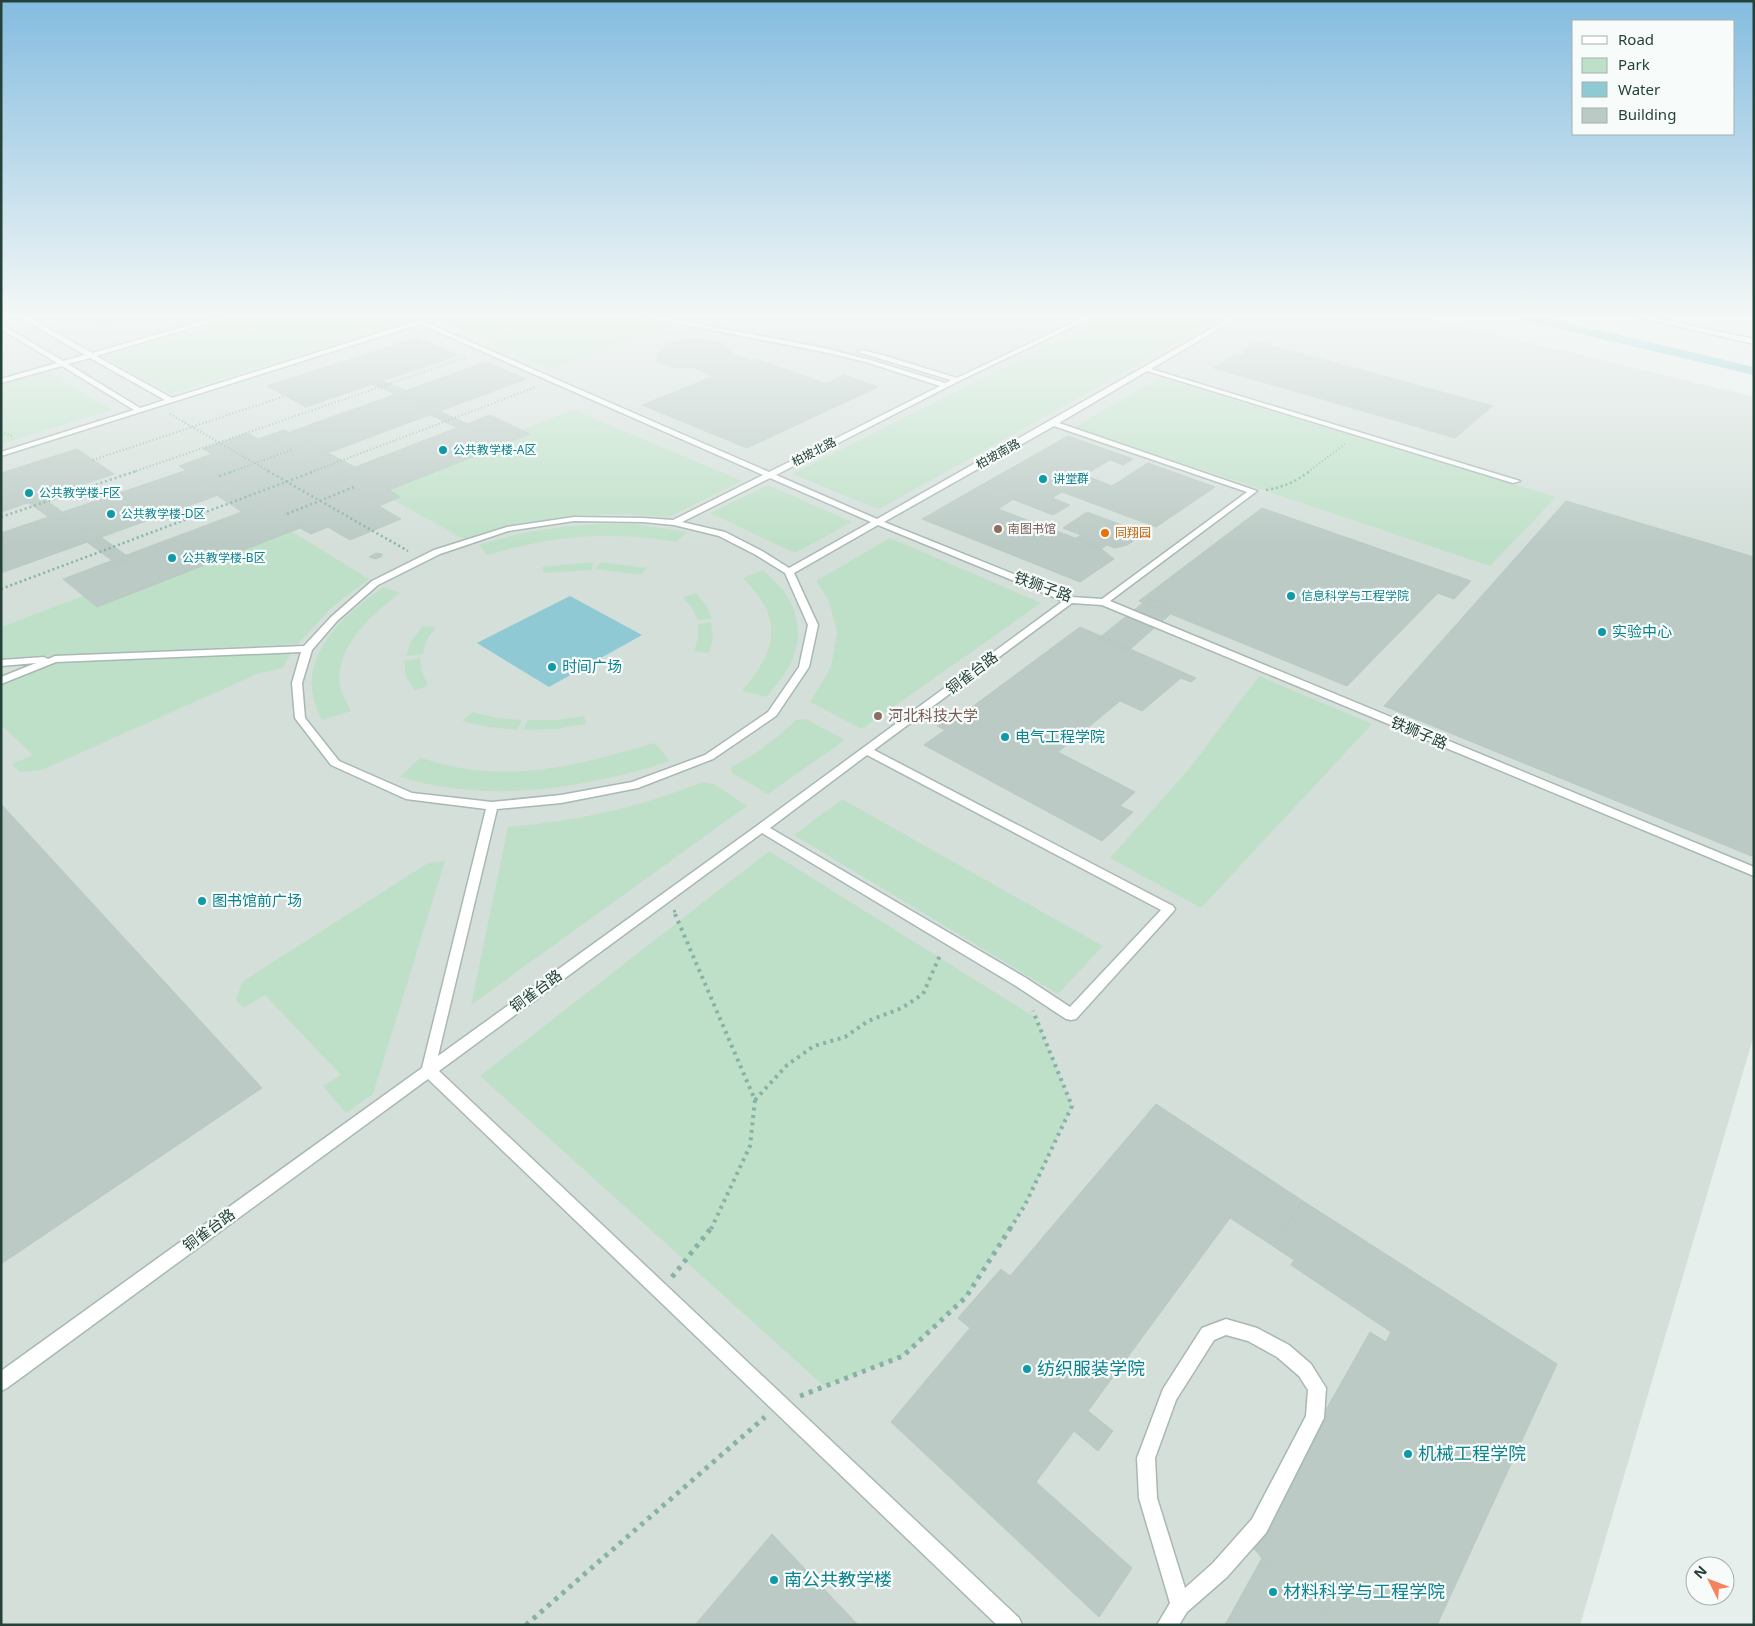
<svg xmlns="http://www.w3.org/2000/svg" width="1755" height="1626" font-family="'Noto Sans','Noto Sans SC',sans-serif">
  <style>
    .built { fill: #d4dfda }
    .green { fill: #bfe0c8 }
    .water { fill: #8ec9d4 }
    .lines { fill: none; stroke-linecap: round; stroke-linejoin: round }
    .canal { fill: #8ec9d4; fill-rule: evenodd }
    .building { fill: #bbcac4; stroke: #b8c9c2 }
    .lane-casing { stroke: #a8b8b2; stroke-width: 3 }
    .secondary-casing { stroke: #a4bbb3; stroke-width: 3 }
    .path-far4 { stroke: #86b3a5; stroke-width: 2; stroke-dasharray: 1 2.5; stroke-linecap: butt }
    .path-far3 { stroke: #86b3a5; stroke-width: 2.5; stroke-dasharray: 2 3; stroke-linecap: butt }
    .path-far2 { stroke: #86b3a5; stroke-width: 3; stroke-dasharray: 2.5 4; stroke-linecap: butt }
    .path-far1 { stroke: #86b3a5; stroke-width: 4; stroke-dasharray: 3 4.5; stroke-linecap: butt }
    .path { stroke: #86b3a5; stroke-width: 5; stroke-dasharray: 4 5.5; stroke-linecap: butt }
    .lane { fill: #fff; fill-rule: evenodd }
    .secondary { fill: #fff; fill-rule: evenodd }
    .culture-dot { fill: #0f9aa8; stroke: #f7fbf9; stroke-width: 2 }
    .education-dot { fill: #8d6e63; stroke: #f7fbf9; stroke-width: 2 }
    .food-dot { fill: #e8710a; stroke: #f7fbf9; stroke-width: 2 }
    .labels { text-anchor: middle; stroke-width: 4.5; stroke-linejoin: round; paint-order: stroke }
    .far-culture-label { font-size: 12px; fill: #0d838f; stroke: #f7fbf9; text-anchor: start }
    .far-street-label { font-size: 12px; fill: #24423a; stroke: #f7fbf9 }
    .far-education-label { font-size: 12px; fill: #785e54; stroke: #f7fbf9; text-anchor: start }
    .far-food-label { font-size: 12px; fill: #c56008; stroke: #f7fbf9; text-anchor: start }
    .street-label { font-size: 15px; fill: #24423a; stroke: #f7fbf9 }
    .culture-label { font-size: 15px; fill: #0d838f; stroke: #f7fbf9; text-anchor: start }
    .education-label { font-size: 15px; fill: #785e54; stroke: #f7fbf9; text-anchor: start }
    .near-culture-label { font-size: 18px; fill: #0d838f; stroke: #f7fbf9; text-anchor: start }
  </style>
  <rect width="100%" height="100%" fill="#e6efeb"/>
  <path class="built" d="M1 317H1424L1754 397V1035L1580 1625H1Z"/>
  <path class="green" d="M244 317H421L172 394 104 357Z
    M431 317H615L673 325 550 369Z
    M1106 317H1218L1216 321 879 509 792 474Z
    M48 372 111 410 1 444V385Z
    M1160 378 1556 497 1490 566 1075 427Z
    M574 410 742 481 669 517 627 514 577 515 521 523 464 539 393 500 399 497 388 491 529 434 522 430Z
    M768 485 852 522 795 553 710 513Z
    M600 524H634L688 532 676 542C609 530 552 536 487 555L479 545C519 532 558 526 600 524Z
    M291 531 369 579 331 608 298 644 1 658V627L83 596 97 607Z
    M890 538 1041 603 862 729 810 702 831 667 837 632 829 601 816 581Z
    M593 562 592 570 544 573 542 567Z
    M600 562 647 568 640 575 596 569Z
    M763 570C772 579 783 588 789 599 809 637 793 669 766 697L742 691C777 649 785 620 743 578Z
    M383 587 400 593C372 614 331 650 341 690 343 697 348 704 351 711L322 720C290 662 339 619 383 587Z
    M696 593 706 605 712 619 698 620 692 608 683 597Z
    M711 622 713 638 709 653 694 651 698 638V624Z
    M423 626 436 627 426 641 423 654 406 656 411 641Z
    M291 653 283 668 257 674 42 770 20 772 12 764 33 755 1 725V684L53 662Z
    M420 658 422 672 428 685 415 691 406 677 404 661Z
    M1259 676 1372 724 1201 908 1110 858 1189 769Z
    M472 712 497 718 522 720 517 730 487 727 462 721Z
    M584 716 586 724 557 729 523 730 528 720H555Z
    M806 719 845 740 768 794 732 773 731 767 755 754 777 737 796 720Z
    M655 743 670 761C584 789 488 804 400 777L420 758C433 761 447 766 461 768 529 780 591 761 655 743Z
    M702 782 714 784 747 806 471 1005 508 827C577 821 638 808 702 782Z
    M842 799 1103 946 1058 994 794 835Z
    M769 851 1036 1018 1072 1106 1025 1205 966 1297 903 1356 824 1386 480 1076Z
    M445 861 373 1094 346 1113 323 1086 341 1075 265 995 244 1008 236 1000 242 982 428 863Z"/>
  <path class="water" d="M570 596 642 635 549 687 477 643Z"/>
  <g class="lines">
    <path class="canal" d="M1520 317H1543L1754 367V375L1526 321Z"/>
  </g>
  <path class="building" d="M85 317H108L117 323 101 327Z
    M417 338 458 355 306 407 267 386Z
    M702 339 719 343 729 349 734 355 751 361 756 359 826 384 844 375 878 387 747 448 642 405 714 376 692 367 673 368 656 361 658 353 665 346 681 340Z
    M1256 342 1358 369 1315 397 1213 368 1236 354 1241 355 1247 352 1242 350Z
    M486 362 526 379 309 460 270 439Z
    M1358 369 1493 406 1455 438 1315 397Z
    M367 374 409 392 399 396 357 377Z
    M428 406 470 425 460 429 418 409Z
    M490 415 530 434 372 497 332 476Z
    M284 430 355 467 400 497 379 506 401 519 350 540 328 527 311 534 300 528 278 536 218 496 216 488 179 466 212 454 203 449 248 433 258 439Z
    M1068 436 1133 459 1123 465 1110 460 1084 475 1112 486 1148 463 1215 487 1156 527 1062 492 1052 498 1070 505 1053 515 1012 499 1018 496 985 483Z
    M77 449 114 474 1 512V473Z
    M202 465 238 488 1 573V533Z
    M985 483 1018 496 998 509 1099 547 1114 559 1080 582 922 519Z
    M29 488 68 516 54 521 14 492Z
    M1566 501 1754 557V857L1384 706Z
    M268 502 305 526 97 607 63 579Z
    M1262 508 1471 581 1454 599 1438 593 1347 686 1139 601Z
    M1087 512 1135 530 1136 539 1127 545 1115 548 1107 545 1101 549 1076 538 1081 535 1063 528Z
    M90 529 131 559 117 564 76 534Z
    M376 553 382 554V556L376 559 369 557Z
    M1149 598 1176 609 1128 651 1099 638Z
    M1080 627 1196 678 1191 682 1181 678 1142 711 1120 701 1058 752 1135 792 1120 806 1133 812 1102 841 924 745 945 730 937 726 955 713 960 716Z
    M1 804 262 1088 1 1264Z
    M1156 1104 1303 1201 1273 1246 1230 1218 1088 1411 1113 1431 1098 1451 1074 1431 1036 1482 1132 1568 1099 1617 891 1422 970 1328 958 1318 1001 1269 1010 1276Z
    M1303 1201 1557 1364 1437 1625H1342L1262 1558 1250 1544 1370 1332 1386 1342 1391 1332 1291 1265 1294 1260 1273 1246Z
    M772 1534 858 1625H695Z
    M1262 1558 1342 1625H1225Z"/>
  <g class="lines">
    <defs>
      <path id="lane" d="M20 317H28L92 353 218 317H228L96 356 172 398 420 320 769 472 940 386 866 362 824 352 647 317H660L824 348 870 360 945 383 951 380 858 352 861 350 882 355 957 378 1085 317H1093L959 381 776 475 877 519 1223 322 1226 317H1232L1227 324 1151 369 1520 481 1513 483 1147 371 1059 423 1257 491 1110 601 1754 867V876L1102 605 1072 603 874 750 1173 906 1175 909 1173 912 1076 1019 1071 1020 1066 1019 1016 986 762 833 439 1071 1019 1618 1022 1625H997L428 1079 7 1388 1 1391V1371L422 1068 486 809 406 799 331 765 295 718 292 683 301 652 56 662 1 684V677L36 663 1 666V660L44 657 48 659 55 656 304 646 331 617 372 581 434 550 507 527 574 517 643 518 673 520 763 475 420 324 1 456V452L134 410 62 366 1 383V379L57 363 1 329V324L63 361 85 355ZM90 358 165 400 140 408 68 364ZM1054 426 1247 492 1102 599 1071 597 884 522ZM770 478 871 522 789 568 762 551 725 532 682 522ZM574 521 643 522 674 525 719 536 756 555 785 573 808 625 799 667 768 712 705 755 632 782 561 795 492 802 412 793 339 761 305 718 302 683 312 650 337 621 378 585 440 554 508 531ZM878 525 1063 601 758 825 438 1056 497 809 561 803 638 788 713 759 776 716 809 667 818 625 794 573ZM867 755 1161 910 1070 1007 1026 978 770 828Z
        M1226 1319 1257 1328 1289 1345 1311 1364 1326 1388 1324 1418 1266 1533 1227 1577 1187 1612 1179 1625H1157L1170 1603 1139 1498 1137 1458 1163 1389 1202 1328ZM1226 1335 1248 1341 1277 1357 1299 1376 1308 1390 1306 1416 1252 1519 1213 1563 1185 1588 1157 1498 1155 1458 1176 1400 1214 1340Z"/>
      <path id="secondary" d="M1637 317H1652L1754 339V344Z"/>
    </defs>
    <use href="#lane" class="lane-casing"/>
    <use href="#secondary" class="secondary-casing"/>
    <path class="path-far4" d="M170 414 270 472
      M1 432 12 436
      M93 460 285 396
      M133 472 467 357
      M231 472 291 450
      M311 472 536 387
      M1308 472 1345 444"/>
    <path class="path-far3" d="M268 471 408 551
      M219 476 234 471
      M1266 490C1284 487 1295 482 1310 471
      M287 514 354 487
      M1 517 136 471
      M1 589 315 471"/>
    <path class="path-far2" d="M674 910 676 915"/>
    <path class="path-far1" d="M675 914 755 1100 750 1146 711 1229
      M755 1100 787 1065 814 1046 845 1037 868 1021 902 1008 923 994 941 953
      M1010 1229 1025 1205 1072 1106 1033 1011"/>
    <path class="path" d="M672 1277 712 1227
      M800 1396 903 1356 966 1297 1011 1227
      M526 1625 765 1417"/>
    <use href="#lane" class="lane"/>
    <use href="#secondary" class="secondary"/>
  </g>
  <linearGradient id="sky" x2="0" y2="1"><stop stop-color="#84bce0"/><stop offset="0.58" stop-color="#f4f8f6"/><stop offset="1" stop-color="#f4f8f6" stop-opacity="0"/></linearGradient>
  <rect width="1755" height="545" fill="url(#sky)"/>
  <g class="culture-dot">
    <circle cx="443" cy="450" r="5"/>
    <circle cx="1043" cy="479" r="5"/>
    <circle cx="29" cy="493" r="5"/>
    <circle cx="111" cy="514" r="5"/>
    <circle cx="172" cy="558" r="5"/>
    <circle cx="1291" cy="596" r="5"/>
    <circle cx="1602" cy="632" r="5"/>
    <circle cx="552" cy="667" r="5"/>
    <circle cx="1005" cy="737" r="5"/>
    <circle cx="202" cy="901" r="5"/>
    <circle cx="1027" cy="1369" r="5"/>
    <circle cx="1408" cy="1454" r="5"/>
    <circle cx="774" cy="1580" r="5"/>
    <circle cx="1273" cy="1592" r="5"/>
  </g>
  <g class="education-dot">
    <circle cx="998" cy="529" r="5"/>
    <circle cx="878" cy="716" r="5"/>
  </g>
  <circle class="food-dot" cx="1105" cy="533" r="5"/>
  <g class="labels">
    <g class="far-culture-label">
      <text x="453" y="454">公共教学楼-A区</text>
      <text x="1053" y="483">讲堂群</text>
      <text x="39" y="497">公共教学楼-F区</text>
      <text x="121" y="518">公共教学楼-D区</text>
      <text x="182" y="562">公共教学楼-B区</text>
      <text x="1301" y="600">信息科学与工程学院</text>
    </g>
    <g class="far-street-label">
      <text transform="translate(814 452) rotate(-27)" y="4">柏坡北路</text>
      <text transform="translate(998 454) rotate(-29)" y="4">柏坡南路</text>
    </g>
    <g class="far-education-label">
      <text x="1008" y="533">南图书馆</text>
    </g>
    <g class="far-food-label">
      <text x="1115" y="537">同翔园</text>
    </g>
    <g class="street-label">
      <text transform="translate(1043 587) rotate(20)" y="5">铁狮子路</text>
      <text transform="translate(972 673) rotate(-37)" y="5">铜雀台路</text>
      <text transform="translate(1419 733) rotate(23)" y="5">铁狮子路</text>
      <text transform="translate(536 991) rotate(-36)" y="5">铜雀台路</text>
      <text transform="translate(209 1230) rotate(-36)" y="5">铜雀台路</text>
    </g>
    <g class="culture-label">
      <text x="1612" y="637">实验中心</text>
      <text x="562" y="672">时间广场</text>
      <text x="1015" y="742">电气工程学院</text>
      <text x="212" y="906">图书馆前广场</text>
    </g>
    <g class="education-label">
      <text x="888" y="721">河北科技大学</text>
    </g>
    <g class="near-culture-label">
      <text x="1037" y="1375">纺织服装学院</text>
      <text x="1418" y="1460">机械工程学院</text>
      <text x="784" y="1586">南公共教学楼</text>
      <text x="1283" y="1598">材料科学与工程学院</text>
    </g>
  </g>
  <rect width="1755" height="1626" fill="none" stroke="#24423a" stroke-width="5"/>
  <rect x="1572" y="20" width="162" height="115" fill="#f7fbf9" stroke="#a3b1ad"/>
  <rect x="1582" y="36" width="25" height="8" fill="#ffffff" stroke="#a3b1ad"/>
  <text x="1618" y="45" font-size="15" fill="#24423a">Road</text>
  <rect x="1582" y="58" width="25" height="15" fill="#bfe0c8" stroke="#a3b1ad"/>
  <text x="1618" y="70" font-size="15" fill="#24423a">Park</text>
  <rect x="1582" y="82" width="25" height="15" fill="#8ec9d4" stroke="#a3b1ad"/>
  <text x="1618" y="95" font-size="15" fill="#24423a">Water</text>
  <rect x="1582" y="108" width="25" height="15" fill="#bbcac4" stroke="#a3b1ad"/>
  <text x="1618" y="120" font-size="15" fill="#24423a">Building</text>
  <g transform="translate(1710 1581) rotate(312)"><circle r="24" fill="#f7fbf9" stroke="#a3b1ad"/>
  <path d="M0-4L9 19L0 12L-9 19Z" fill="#f4845f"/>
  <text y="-8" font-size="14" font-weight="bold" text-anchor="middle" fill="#24423a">N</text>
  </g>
</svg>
